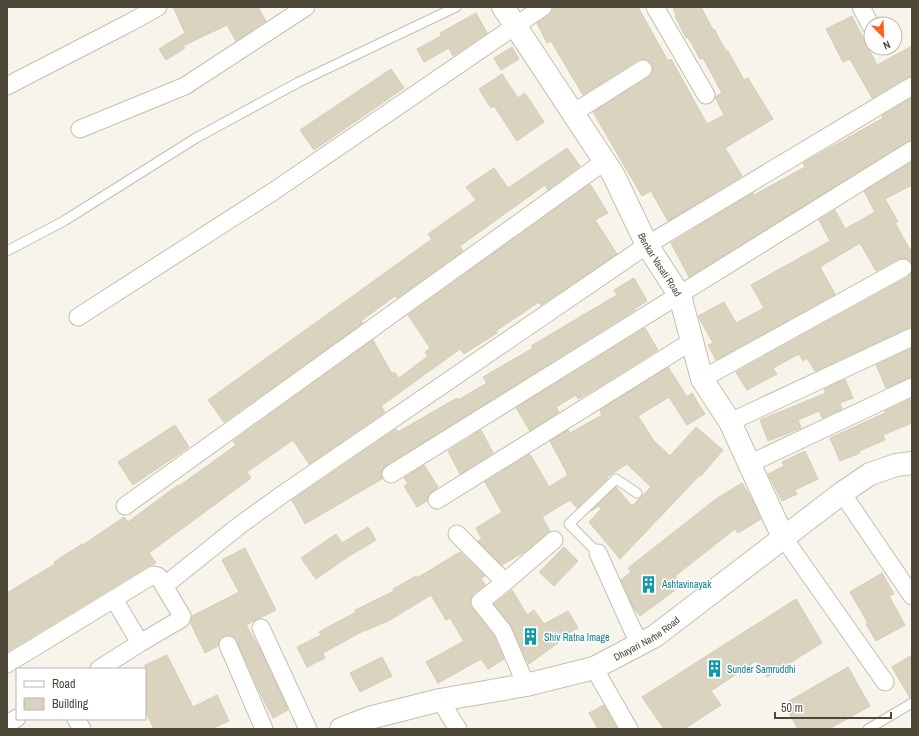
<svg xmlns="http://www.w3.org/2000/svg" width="919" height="736" font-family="'Archivo Narrow',sans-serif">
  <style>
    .building { fill: #dad3bf; stroke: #d6cdb1 }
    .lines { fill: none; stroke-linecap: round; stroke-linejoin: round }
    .service-casing { stroke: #c4bfac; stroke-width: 11 }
    .minor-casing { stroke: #c4bfac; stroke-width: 19 }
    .tertiary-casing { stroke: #c4bfac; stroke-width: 24 }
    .service { stroke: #fff; stroke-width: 9 }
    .minor { stroke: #fff; stroke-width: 17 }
    .tertiary { stroke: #fff; stroke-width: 22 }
    .labels { text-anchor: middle; stroke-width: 3; stroke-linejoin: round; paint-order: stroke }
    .street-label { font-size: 10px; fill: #4d4737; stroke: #fff }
    .culture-label { font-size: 10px; fill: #0d838f; stroke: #fff; text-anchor: start }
  </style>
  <rect width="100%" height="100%" fill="#f7f5eb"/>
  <path class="building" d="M173 7H258L266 21 236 41 227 25 183 46 185 48 166 60 159 49 185 33Z
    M553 7H638L668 61 671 59 707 124 724 115 715 97 722 93 703 58 700 59 688 37 686 38 675 16 676 15 673 7H701L713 30 714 29 726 51H728L744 80 748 78 773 119 725 148 742 176 668 221 651 191 642 196 593 112 648 77 652 73 653 69 652 64 647 60 643 59 638 60 583 95 551 41 547 43 537 23 549 15 552 12Z
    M476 13 487 33 453 56 449 48 424 62 417 49 441 36 440 33Z
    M852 16 877 65 912 46V76L907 77 872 98 850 59 843 62 826 29Z
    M512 47 519 59 501 70 494 58Z
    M391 69 404 88 314 150 300 130Z
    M502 74 518 98 525 93 544 122 517 141 494 106 491 108 479 89Z
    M912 98V140L907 142 689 277 671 243 753 193 754 195 805 167 803 163 883 118 882 116Z
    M567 148 580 166 548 190 545 185 460 246 463 251 397 298 395 296 361 321 363 323 224 422 208 400 432 239 428 234 476 200 466 187 494 168 508 188Z
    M912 162V185L885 199 898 222 895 223 912 253V264L908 260 903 258 898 259 876 271 860 243 820 267 835 294 716 360 708 345 713 343 698 316 724 302 736 323 764 308 751 285 830 241 819 220 835 210 845 229 875 212 864 191Z
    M590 184 608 213 595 220 617 254 541 305 539 302 496 331 497 333 464 354 460 349 381 406 385 412 309 464 293 440 247 472 251 478 149 553 156 563 148 566 7 652V593L55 564 54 562 82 544 83 545 124 517 128 522 178 485 179 486 236 445 233 441 373 340 392 374 394 372 399 378 428 356 425 352 430 348 408 315Z
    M912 272V327L908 328 815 371 807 358 803 361 799 354 773 368 777 374 747 390 736 372 908 277Z
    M634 278 647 301 634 309 635 310 386 466 382 470 381 474 382 479 305 524 292 500 396 429 398 432 457 398 458 400 487 383 483 377 533 348 531 346 617 295 614 290Z
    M645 328 658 350 589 393 578 399 576 395 556 407 559 412 530 431 516 408Z
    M912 348V377L886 388 876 365Z
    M668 367 687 397 692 393 705 414 687 425 669 397 638 416 654 441 670 456 696 427 723 450 701 476 700 475 620 559 589 522 601 509 599 506 591 511 616 487 632 506 651 487 627 464 607 477 608 478 577 508 570 500 542 517 550 531 526 551 502 565 478 541 482 539 476 528 502 512 485 482 530 454 549 487 568 475 550 441 568 430 570 433 602 415 600 410Z
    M845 379 853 398 840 403 842 409 822 418 819 411 798 420 801 428 768 441 760 420 826 393 824 389Z
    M910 399 912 405V423L883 435 885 440 859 451 860 453 840 461 830 438 885 413V411Z
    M175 425 189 447 133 485 118 462Z
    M481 430 493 453 460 474 448 451Z
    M805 451 818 479 795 490 797 494 782 501 768 474 784 466 782 462Z
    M424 465 438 487 428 495 427 501 417 507 404 486 408 484 404 478Z
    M742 483 752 499 761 519 738 533 735 529 675 576 682 585 640 616 633 607 621 580 631 572 628 568 716 499Z
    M368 527 376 540 349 556 316 579 301 558 336 534 342 543Z
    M564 547 578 561 554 586 539 572Z
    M245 548 276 610 246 625 262 653 288 710 273 718 258 689 237 641 234 637 230 635 224 636 220 639 218 646 205 653 190 622 192 616 239 592 222 560Z
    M460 552 485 576 481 578 485 585 473 594 471 599 470 604 472 608 494 636 504 659 488 669 481 659 438 683 426 662 464 641 450 618 446 620 431 595 390 620 365 631V630L323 653 325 658 307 667 297 647 321 635 319 632 356 612 355 610 394 591 393 589 416 576 417 578Z
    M882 573 894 594 889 596 905 625 876 641 866 624 868 623 850 592Z
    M512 590 527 615 534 610 544 624 568 611 578 628 556 640 558 643 529 664 526 659 512 627 494 604Z
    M796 599 822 643 767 677 756 661 711 691 721 705 684 729H664L642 697Z
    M167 655 193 707 217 695 229 721 211 729H154L145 711V665Z
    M912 655V697L910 698 892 667Z
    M382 657 392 676 360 692 350 673Z
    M848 667 870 706 829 729H798L784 704Z
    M604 705 617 729H598L589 713Z"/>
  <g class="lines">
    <defs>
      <path id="service" d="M7 251 64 221 196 138 299 82 456 7
        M598 553 569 524 616 479 637 493
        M868 729 912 703"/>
      <path id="minor" d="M655 7 706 95
        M861 7 871 26
        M7 86 131 22 158 7
        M573 113 643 69
        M80 129 185 86 306 7
        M78 317 274 191 543 7
        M702 379 903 268
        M730 422 912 337
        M749 464 912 387
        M391 474 912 150
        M842 493 912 596
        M437 500 692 341
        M125 506 605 161
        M457 534 505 582 480 602 503 631 526 685
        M783 537 885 682
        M598 553 639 644
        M505 582 554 540
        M114 599 140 643
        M261 628 308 729
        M228 645 264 729
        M7 664 153 575 158 576 164 586 240 525 283 494 647 245 912 86
        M594 668 629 729
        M99 669 140 643 181 619 182 616 164 586
        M440 700 458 729
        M76 719 82 729
        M7 724 17 718"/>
      <g id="tertiary">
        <path id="s1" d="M503 7 613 174 647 245 680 296 702 379 730 422 783 537"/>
        <path id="s2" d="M341 729 369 718 440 700 526 685 594 668 655 636 842 493 870 474 896 465 912 463"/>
      </g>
    </defs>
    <use href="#service" class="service-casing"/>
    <use href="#minor" class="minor-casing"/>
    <use href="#tertiary" class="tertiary-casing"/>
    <use href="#service" class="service"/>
    <use href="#minor" class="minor"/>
    <use href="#tertiary" class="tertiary"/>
  </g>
  <defs>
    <symbol id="building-bare" viewBox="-9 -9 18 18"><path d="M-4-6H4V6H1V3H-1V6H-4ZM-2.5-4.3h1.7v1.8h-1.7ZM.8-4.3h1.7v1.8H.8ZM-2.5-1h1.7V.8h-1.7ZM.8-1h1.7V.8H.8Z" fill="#0f9aa8" stroke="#fff" stroke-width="2.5" paint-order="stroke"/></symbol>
  </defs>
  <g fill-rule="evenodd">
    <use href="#building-bare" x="636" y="572" width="25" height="25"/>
    <use href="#building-bare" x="518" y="624" width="25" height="25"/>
    <use href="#building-bare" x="702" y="656" width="25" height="25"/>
  </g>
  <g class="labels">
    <g class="street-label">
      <text dy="4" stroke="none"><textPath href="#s1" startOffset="302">Benkar Vasati Road</textPath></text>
      <text dy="4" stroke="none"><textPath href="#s2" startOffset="321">Dhayari Narhe Road</textPath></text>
    </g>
    <g class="culture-label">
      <text x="662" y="588">Ashtavinayak</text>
      <text x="544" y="641">Shiv Ratna Image</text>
      <text x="727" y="673">Sunder Samruddhi</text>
    </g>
  </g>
  <rect width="919" height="736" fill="none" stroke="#4d4737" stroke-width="16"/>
  <rect x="16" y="668" width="130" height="52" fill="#ffffff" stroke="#b8b5af"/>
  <rect x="24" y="681" width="20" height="6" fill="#ffffff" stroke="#b8b5af"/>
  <text x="52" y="688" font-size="12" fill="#4d4737">Road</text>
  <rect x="24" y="698" width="20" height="12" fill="#dad3bf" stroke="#b8b5af"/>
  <text x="52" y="708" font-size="12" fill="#4d4737">Building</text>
  <g transform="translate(883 36) rotate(157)"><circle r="19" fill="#ffffff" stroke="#b8b5af"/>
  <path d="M0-3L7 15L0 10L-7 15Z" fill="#ff5f1a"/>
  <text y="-6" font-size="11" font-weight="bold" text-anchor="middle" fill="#4d4737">N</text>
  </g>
  <path d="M775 712v6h116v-6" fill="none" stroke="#4d4737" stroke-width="2"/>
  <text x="781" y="712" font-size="12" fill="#4d4737" stroke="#ffffff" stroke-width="3" paint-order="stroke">50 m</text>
</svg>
